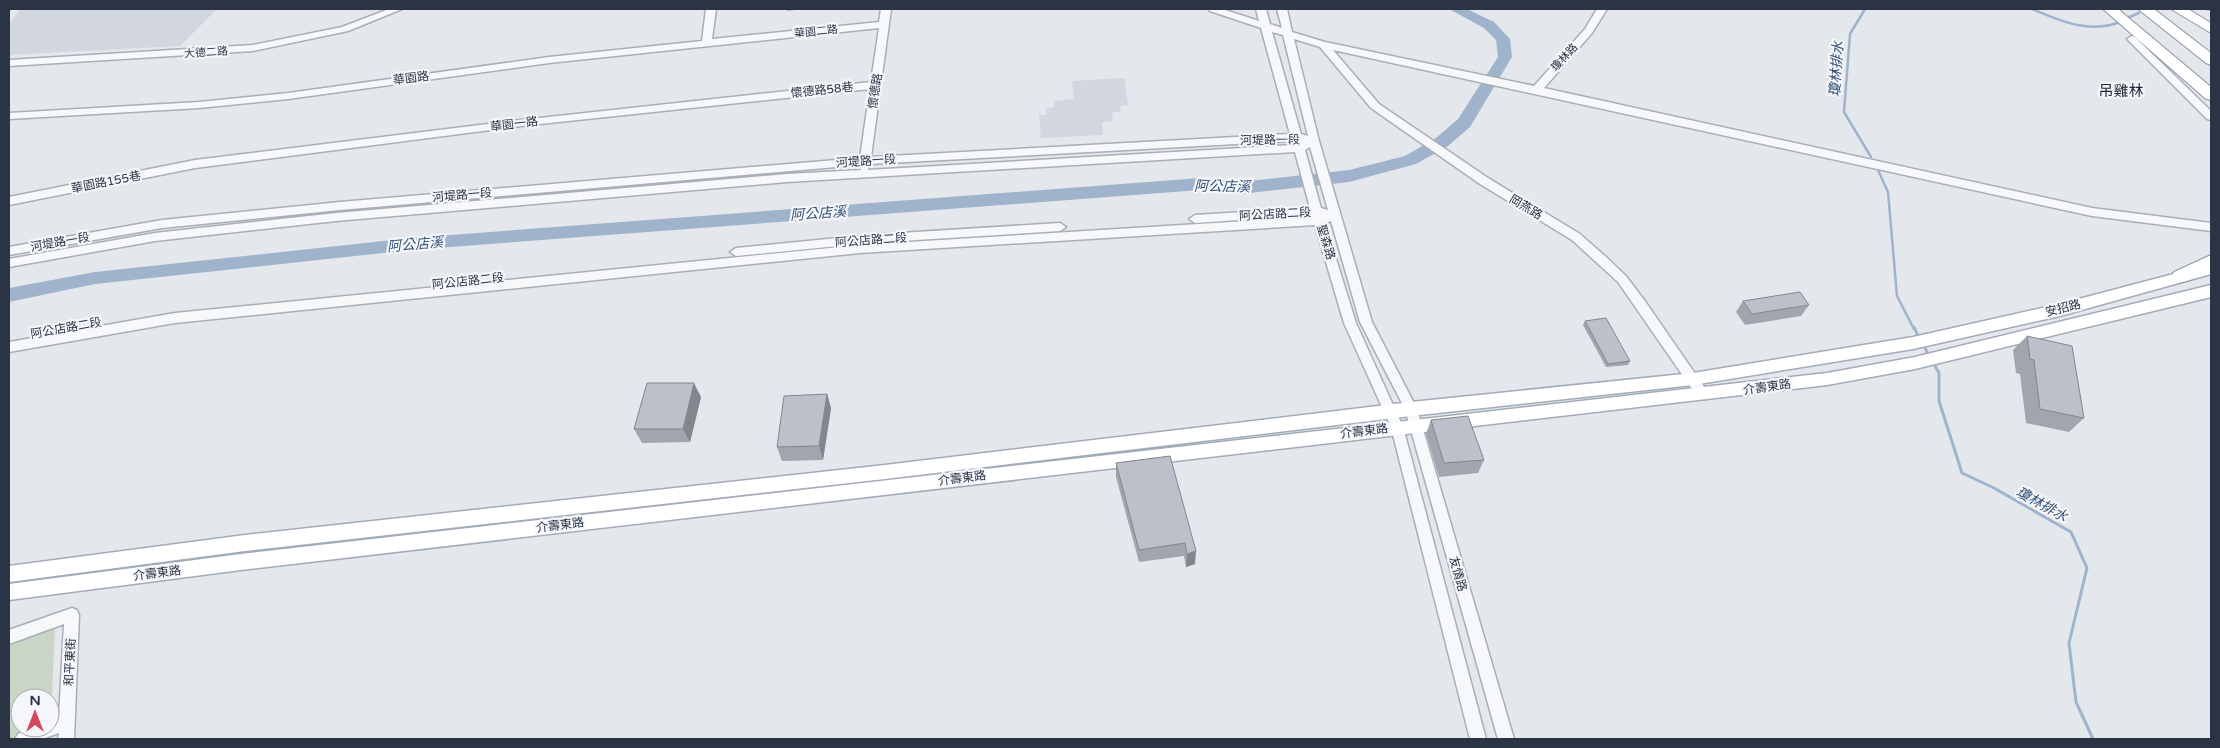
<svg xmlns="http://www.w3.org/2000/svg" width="2220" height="748" font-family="'Varela Round','Noto Sans TC',sans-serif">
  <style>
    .built { fill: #d2d6de }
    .green { fill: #c9d6c5; fill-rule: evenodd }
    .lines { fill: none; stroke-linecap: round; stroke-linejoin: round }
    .stream-far1 { stroke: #9fb4cc; stroke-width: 2.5 }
    .stream { stroke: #9fb4cc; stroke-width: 3 }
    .river { fill: #9fb4cc; fill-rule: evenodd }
    .minor-casing { stroke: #a9aeb7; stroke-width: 3 }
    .major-casing { stroke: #a3abb8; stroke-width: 3 }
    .highway-casing { stroke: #8b94a3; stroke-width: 2 }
    .minor { fill: #f7f8fa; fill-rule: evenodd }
    .major { fill: #fff; fill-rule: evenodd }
    .highway { fill: #fff; fill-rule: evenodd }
    .wall { fill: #a1a5ae }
    .shaded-wall { fill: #83868d }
    .building { fill: #bbc0ca; stroke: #83868d }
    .labels { text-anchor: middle; stroke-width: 4.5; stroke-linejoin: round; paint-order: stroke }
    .far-street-label { font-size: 11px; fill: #2b3445; stroke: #f4f6f9 }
    .street-label { font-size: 12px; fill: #2b3445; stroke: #f4f6f9 }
    .water-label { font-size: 14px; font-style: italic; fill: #34527a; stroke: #f4f6f9 }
    .quarter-label { font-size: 15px; fill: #1d2536; stroke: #f4f6f9 }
  </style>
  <rect width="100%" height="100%" fill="#e4e7ec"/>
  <path class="built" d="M20 9H217L180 46 9 55V25Z
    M1124 78 1128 105 1120 106 1121 112H1112L1113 121 1102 122 1103 135 1041 138 1039 115H1047L1046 108 1054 107V101L1074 99 1072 81Z"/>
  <path class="green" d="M55 627 50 739H9V644ZM20 698H50V728H20Z"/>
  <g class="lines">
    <path class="stream-far1" d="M1865 9 1850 34 1844 112 1871 157
      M2032 9C2061 21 2089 34 2120 22
      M2207 9 2211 10
      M2127 18 2139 13
      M1877 168 1888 192 1897 296 1914 329"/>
    <path class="stream" d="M1914 327 1917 334
      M1925 348 1927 352
      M1935 366 1939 373V401L1962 473 1994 488 2071 532 2087 568 2069 643 2076 702 2093 739"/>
    <path class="river" d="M1449 9H1467L1494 22 1510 39 1512 57 1470 127 1448 146 1416 164 1349 182 1241 194 1200 190 411 250 95 284 9 302V288L95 272 411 238 1200 178 1241 182 1349 170 1405 156 1436 138 1458 119 1498 57 1496 40 1484 28Z"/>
    <defs>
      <path id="minor" d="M389 9H402L348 31 253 51 9 66V60L253 45 342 27Z
        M706 9H716L712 39 879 22 881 9H891L871 157 1290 134 1261 28 1210 11 1208 9H1222L1259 21 1256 9H1266L1270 24 1282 28 1277 9H1287L1292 32 1325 42 1534 86 1585 29 1597 9H1607L1592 33 1544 88 2092 208 2211 223V231L2092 216 1333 50 1379 104 1488 178 1580 234 1606 257 1626 276 1647 304 1707 391 1709 395 1707 399H1699L1618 282 1572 240 1480 184 1371 108 1320 47 1294 39 1319 141 1372 322 1417 409 1514 739H1498L1405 409 1360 322 1331 221 1325 223 1356 323 1403 427 1486 739H1470L1391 427 1344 323 1315 225 860 253 175 323 9 352V342L175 313 860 245 1312 217V215L1195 223 1189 219 1195 215 1310 208 1295 152 787 182 336 221 155 241 9 267V259L155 233 336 213 787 174 861 170 859 165 340 210 162 228 9 255V247L162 220 340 202 860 158 870 89 521 126 195 168 9 205V197L195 160 521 120 871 82 879 28 549 63 288 99 199 108 9 119V113L199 102 288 93 549 57 702 41ZM1272 32 1283 35 1308 136 1301 134ZM1292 141 1293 145 868 170 870 164ZM1310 147 1328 210 1321 208 1305 150Z
        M2132 36 2135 37 2211 111V120L2207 119 2127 39Z
        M1060 223 1066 227 1060 231 868 243 736 256 730 252 736 248 868 235Z
        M72 608 77 610 79 615 74 739H58L59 733 42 739H15L18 734 32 728H50V722L59 718 64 624 9 644V630Z"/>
      <path id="major" d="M2211 264V274L2060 316 1913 349 1693 385 1411 416 885 479 245 551 9 582V566L245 535 885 465 1411 402 1693 373 1913 337 2060 304Z
        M2211 285V297L1915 369 1827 385 241 570 9 600V584L241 554 1827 373 1915 357Z"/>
      <path id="highway" d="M2103 9H2118L2211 87V100L2206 99Z
        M2138 9H2154L2211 53V65L2206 63Z
        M2171 9H2188L2211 23V33Z
        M2211 255V269C2200 274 2186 285 2174 282L2171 277 2174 272Z"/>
    </defs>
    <use href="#minor" class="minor-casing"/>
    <use href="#major" class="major-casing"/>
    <use href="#highway" class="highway-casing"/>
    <use href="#minor" class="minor"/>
    <use href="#major" class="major"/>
    <use href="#highway" class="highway"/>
  </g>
  <path class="wall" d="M787 9H804L787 11Z
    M1743 301 1809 305 1801 316 1745 325 1736 312Z
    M1585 321 1630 361 1628 365 1606 367 1583 325Z
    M2027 336 2084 418 2069 432 2026 423 2020 374 2016 373 2013 350Z
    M827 394 831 408 823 460 782 461 777 447Z
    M701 397 690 442 642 443 634 429Z
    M1431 420 1484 460 1478 473 1439 477 1426 434Z
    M1170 456 1195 564 1186 567 1184 556 1139 562 1116 477V463Z"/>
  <path class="shaded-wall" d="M694 383 701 397 690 442 683 429Z
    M827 394 831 408 823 460 819 446Z
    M1196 551 1195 564 1186 567 1187 554Z"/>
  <path class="building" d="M1800 292 1809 305 1752 314 1743 301Z
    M1606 318 1630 361 1608 364 1585 321Z
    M2027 336 2072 346 2084 418 2040 409 2034 360 2030 359Z
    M647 383H694L683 429H634Z
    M827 394 819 446 777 447 784 396Z
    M1468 416 1484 460 1444 463 1431 420Z
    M1170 456 1196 551 1187 554 1185 543 1139 550 1116 463Z"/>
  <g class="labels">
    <g class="far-street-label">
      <text transform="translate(816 31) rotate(-6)" y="4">華園二路</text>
      <text transform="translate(206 52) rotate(-4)" y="4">大德二路</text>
      <text transform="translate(1564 57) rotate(-47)" y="4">瓊林路</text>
    </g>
    <g class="street-label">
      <text transform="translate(411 78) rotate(-7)" y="4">華園路</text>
      <text transform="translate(822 90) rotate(-6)" y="4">懷德路58巷</text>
      <text transform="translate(875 91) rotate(-81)" y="4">懷德路</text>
      <text transform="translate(514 124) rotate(-7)" y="4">華園一路</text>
      <text transform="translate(1270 140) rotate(-1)" y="4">河堤路一段</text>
      <text transform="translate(866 161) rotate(-4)" y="4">河堤路一段</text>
      <text transform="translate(106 182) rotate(-11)" y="4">華園路155巷</text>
      <text transform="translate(462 195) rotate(-5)" y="4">河堤路一段</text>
      <text transform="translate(1526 207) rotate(31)" y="4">岡燕路</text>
      <text transform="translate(1275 214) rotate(-3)" y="4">阿公店路二段</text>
      <text transform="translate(871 240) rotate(-4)" y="4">阿公店路二段</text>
      <text transform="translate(60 242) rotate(-10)" y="4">河堤路一段</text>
      <text transform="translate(1326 242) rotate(73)" y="4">聖森路</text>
      <text transform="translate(468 281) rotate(-6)" y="4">阿公店路二段</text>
      <text transform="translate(2063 308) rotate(-14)" y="4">安招路</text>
      <text transform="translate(66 328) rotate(-10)" y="4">阿公店路二段</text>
      <text transform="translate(1767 387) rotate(-8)" y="4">介壽東路</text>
      <text transform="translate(1364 431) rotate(-7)" y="4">介壽東路</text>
      <text transform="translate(962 478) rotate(-7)" y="4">介壽東路</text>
      <text transform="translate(560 525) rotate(-7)" y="4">介壽東路</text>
      <text transform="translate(157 573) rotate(-7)" y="4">介壽東路</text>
      <text transform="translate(1458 574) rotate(74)" y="4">友情路</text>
      <text transform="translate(70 662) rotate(-87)" y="4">和平東街</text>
    </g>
    <g class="water-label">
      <text transform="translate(1836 69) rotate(-86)" y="5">瓊林排水</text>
      <text transform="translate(1222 186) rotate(1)" y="5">阿公店溪</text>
      <text transform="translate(818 213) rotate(-4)" y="5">阿公店溪</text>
      <text transform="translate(415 244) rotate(-5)" y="5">阿公店溪</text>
      <text transform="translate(2042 504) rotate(29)" y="5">瓊林排水</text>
    </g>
    <g class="quarter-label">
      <text x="2121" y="96">吊雞林</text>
    </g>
  </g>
  <rect width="2220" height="748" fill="none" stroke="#2b3445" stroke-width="20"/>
  <g transform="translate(35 713)"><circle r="24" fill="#f4f6f9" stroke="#a4a8b1"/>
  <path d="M0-4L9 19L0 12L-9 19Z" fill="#d1495b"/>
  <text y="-8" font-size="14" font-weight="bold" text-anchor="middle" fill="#2b3445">N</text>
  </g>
</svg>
